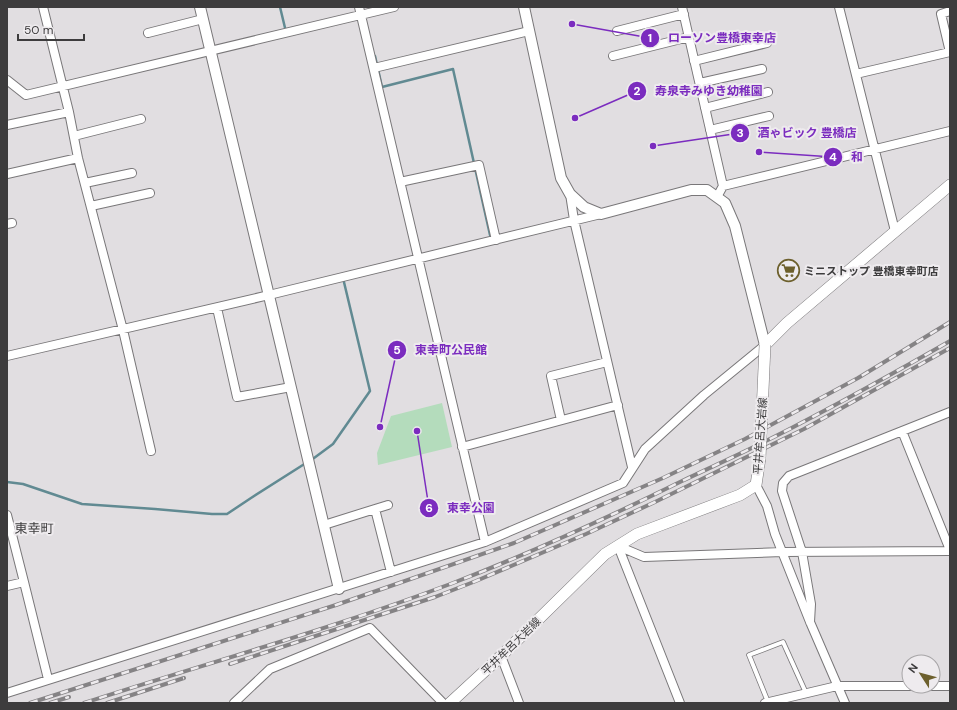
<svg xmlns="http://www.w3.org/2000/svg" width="957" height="710" font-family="'DM Sans','Noto Sans JP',sans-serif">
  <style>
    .green { fill: #b4dcbc }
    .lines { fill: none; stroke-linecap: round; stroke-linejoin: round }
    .stream { stroke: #618a92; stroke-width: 2.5 }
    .service-casing { stroke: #797779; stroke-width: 5.5 }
    .minor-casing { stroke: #797779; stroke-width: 10 }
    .tertiary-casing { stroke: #797779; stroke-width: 12 }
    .secondary-casing { stroke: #797779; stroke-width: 12 }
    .service { stroke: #fff; stroke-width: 4 }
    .minor { stroke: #fff; stroke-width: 8 }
    .tertiary { stroke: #fff; stroke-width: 10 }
    .secondary { stroke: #fff; stroke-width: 11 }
    .rail-casing { stroke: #858385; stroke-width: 4 }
    .rail { stroke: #eeebee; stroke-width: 2.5; stroke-dasharray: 8; stroke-linecap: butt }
    .secondary-bridge-casing { stroke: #797779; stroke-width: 12; stroke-linecap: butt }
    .secondary-bridge { stroke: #fff; stroke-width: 11 }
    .labels { text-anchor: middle; stroke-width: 4; stroke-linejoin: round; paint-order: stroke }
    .poi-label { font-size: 11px; font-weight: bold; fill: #3d3c3d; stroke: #eeebee; text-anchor: start }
    .street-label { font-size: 11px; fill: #3d3c3d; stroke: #eeebee }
    .quarter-label { font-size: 13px; fill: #3d3c3d; stroke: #eeebee }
    .leader { fill: none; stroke: #7b2cbf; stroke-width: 1.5 }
    .callout-dot { fill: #7b2cbf; stroke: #eeebee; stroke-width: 1.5 }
    .mark-label { font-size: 12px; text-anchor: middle; font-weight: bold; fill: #fff }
    .callout-label { font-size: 12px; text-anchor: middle; font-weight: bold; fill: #7b2cbf; stroke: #eeebee; stroke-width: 4; stroke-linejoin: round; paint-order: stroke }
  </style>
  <rect width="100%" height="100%" fill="#e1dee1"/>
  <path class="green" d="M442 403 452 447 378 465 377 453 391 416Z"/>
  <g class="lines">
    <path class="stream" d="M280 7 286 32
      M375 56 382 87 453 69 490 235
      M310 461 333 444 370 391 343 278
      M7 482 23 484 82 504 155 509 212 514H227L251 498 306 463"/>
    <defs>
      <path id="service" d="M768 702 749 655 783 642 806 693"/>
      <path id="minor" d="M43 7 69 112 78 158 123 330 151 451
        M359 7 485 542
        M682 7 723 186
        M839 7 895 231
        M617 31 684 14
        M148 33 203 19
        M950 52 941 14 950 11
        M613 56 689 37
        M694 61 767 43
        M374 68 529 31
        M856 74 950 52
        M7 80 26 95 394 7
        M700 83 762 69
        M705 108 768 92
        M7 125 69 112
        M710 130 769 116
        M74 136 141 119
        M7 174 78 158
        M400 182 479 165 496 240
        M85 183 132 173
        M570 194 574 220 632 467
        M717 197 723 186 950 131
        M91 206 150 193
        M7 224 12 223
        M217 308 237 397 291 387
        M7 356 269 295 601 214
        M561 420 551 376 607 362
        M902 431 950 550
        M462 447 618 405
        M756 485 767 506 775 534 810 622 845 703
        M375 509 388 505
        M7 515 24 582
        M324 525 375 509 391 572
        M618 546 644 557 782 552 950 551
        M618 546 680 703
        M7 586 24 582 48 679
        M810 622 811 604 802 552 782 491 783 483 789 476 950 412
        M501 656 519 703
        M7 693 485 542 623 483 645 449 704 395 765 345
        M234 703 270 669 370 628 443 703
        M765 703 837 686H950"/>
      <path id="tertiary" d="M200 7 339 589
        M524 7 561 178 570 194 584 207 601 214 691 190H707L725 203 735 226 765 345"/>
      <path id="secondary" d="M765 345 787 323 950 185
        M450 703 501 656 605 554 637 534 740 495 756 485 760 458"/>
    </defs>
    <use href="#service" class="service-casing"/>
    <use href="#minor" class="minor-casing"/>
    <use href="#tertiary" class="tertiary-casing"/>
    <use href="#secondary" class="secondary-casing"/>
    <use href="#service" class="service"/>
    <use href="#minor" class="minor"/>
    <use href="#tertiary" class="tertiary"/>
    <use href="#secondary" class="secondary"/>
    <defs>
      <path id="rail" d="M230 664 435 597 476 581 586 534 655 502 804 429 950 348
        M30 703 336 605 514 543 663 478 745 439 858 378 950 322
        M50 703 69 697
        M84 703C207 663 332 629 453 583 531 553 607 518 682 481 722 462 762 444 801 423 851 397 901 369 950 341
        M107 703 184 678"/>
    </defs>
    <use href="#rail" class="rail-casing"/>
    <use href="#rail" class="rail"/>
    <defs>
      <path id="secondary-bridge" d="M760 458 765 345"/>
    </defs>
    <use href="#secondary-bridge" class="secondary-bridge-casing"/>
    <use href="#secondary-bridge" class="secondary-bridge"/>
  </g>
  <defs>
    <symbol id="supermarket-ring" viewBox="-11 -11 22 22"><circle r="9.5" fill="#eeebee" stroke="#6d602d" stroke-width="1.5"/><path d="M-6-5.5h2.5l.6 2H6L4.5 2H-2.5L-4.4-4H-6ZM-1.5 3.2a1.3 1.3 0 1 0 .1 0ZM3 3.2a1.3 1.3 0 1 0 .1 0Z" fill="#6d602d"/></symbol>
  </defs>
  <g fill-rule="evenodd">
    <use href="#supermarket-ring" x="776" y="258" width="25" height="25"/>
  </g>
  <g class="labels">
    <g class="poi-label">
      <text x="804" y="275">ミニストップ 豊橋東幸町店</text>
    </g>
    <g class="street-label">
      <text transform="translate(760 436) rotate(-86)" y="4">平井牟呂大岩線</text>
      <text transform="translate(511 646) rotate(-44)" y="4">平井牟呂大岩線</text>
    </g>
    <g class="quarter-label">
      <text x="34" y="533">東幸町</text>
    </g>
  </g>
  <path class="leader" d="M572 24L650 38M575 118L637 91M653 146L740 133M759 152L833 157M380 427L397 350M417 431L429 508"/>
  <g class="callout-dot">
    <circle cx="572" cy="24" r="4"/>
    <circle cx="575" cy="118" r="4"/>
    <circle cx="653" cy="146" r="4"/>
    <circle cx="759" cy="152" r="4"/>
    <circle cx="380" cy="427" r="4"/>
    <circle cx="417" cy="431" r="4"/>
    <circle cx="650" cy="38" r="10"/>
    <circle cx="637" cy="91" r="10"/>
    <circle cx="740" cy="133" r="10"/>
    <circle cx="833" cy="157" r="10"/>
    <circle cx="397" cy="350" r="10"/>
    <circle cx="429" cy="508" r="10"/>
  </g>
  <g class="mark-label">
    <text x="650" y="42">1</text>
    <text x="637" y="95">2</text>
    <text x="740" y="137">3</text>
    <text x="833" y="161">4</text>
    <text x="397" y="354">5</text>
    <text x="429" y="512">6</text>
  </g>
  <g class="callout-label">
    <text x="722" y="42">ローソン豊橋東幸店</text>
    <text x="709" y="95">寿泉寺みゆき幼稚園</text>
    <text x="807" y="137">酒ゃビック 豊橋店</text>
    <text x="857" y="161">和</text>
    <text x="451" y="354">東幸町公民館</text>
    <text x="471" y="512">東幸公園</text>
  </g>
  <rect width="957" height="710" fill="none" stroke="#3d3c3d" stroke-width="16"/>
  <g transform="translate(921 674) rotate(306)"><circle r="19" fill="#eeebee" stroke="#a7a5a7"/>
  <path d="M0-3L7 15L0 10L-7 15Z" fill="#6d602d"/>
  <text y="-6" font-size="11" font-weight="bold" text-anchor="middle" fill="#3d3c3d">N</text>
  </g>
  <path d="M18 34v6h66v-6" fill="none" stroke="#3d3c3d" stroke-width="2"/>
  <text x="24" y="34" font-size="12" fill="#3d3c3d" stroke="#eeebee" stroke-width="3" paint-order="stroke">50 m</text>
</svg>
